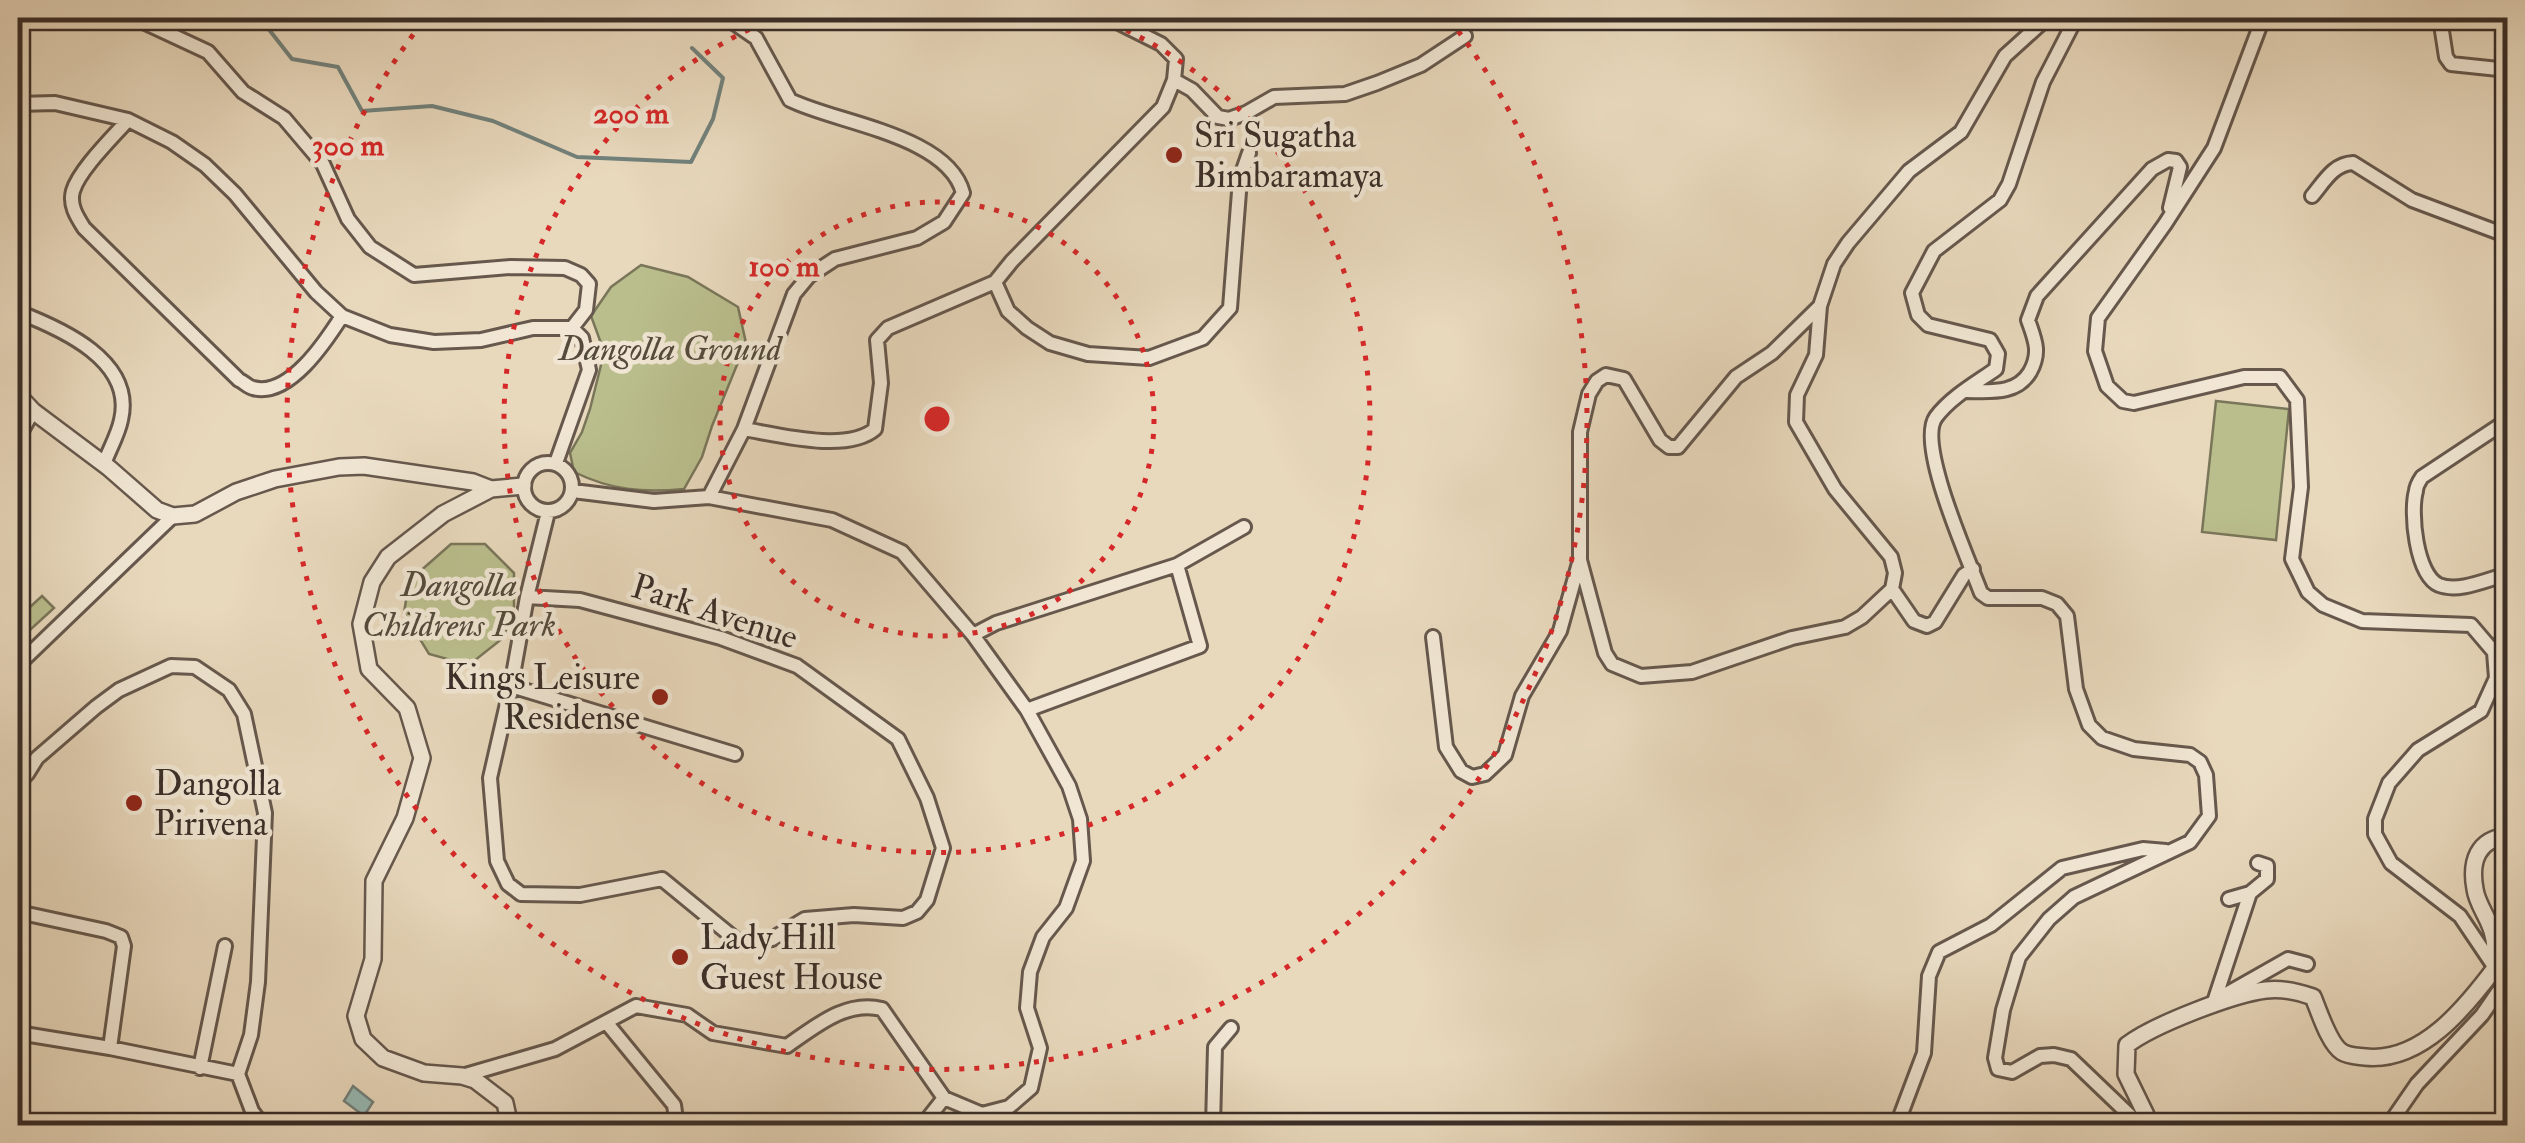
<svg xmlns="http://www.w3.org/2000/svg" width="2525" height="1143" font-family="'IM FELL Double Pica',serif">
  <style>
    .green { fill: #babe8d; stroke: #7a765a; stroke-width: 2.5 }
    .water { fill: #97b9b2; stroke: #72817b; stroke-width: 2.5 }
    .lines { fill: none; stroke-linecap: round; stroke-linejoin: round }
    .stream { stroke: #72817b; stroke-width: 4 }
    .minor-casing { stroke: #66584d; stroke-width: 18 }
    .tertiary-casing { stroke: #66584d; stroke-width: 20 }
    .minor { stroke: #f0e6d3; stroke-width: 12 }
    .tertiary { stroke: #f0e6d3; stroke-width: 15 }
    .ring { fill: none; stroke: #d62828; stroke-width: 5; stroke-dasharray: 5 10 }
    .poi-dot { fill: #8f2418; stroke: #f0e6d3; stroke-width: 4 }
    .labels { text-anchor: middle; stroke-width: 9; stroke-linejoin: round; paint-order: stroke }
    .poi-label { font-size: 35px; fill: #3a2e28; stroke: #f0e6d3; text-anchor: start }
    .park-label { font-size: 35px; font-style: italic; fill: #544b3c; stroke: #f0e6d3 }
    .street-label { font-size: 35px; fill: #3a2e28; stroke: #f0e6d3 }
    .centre { fill: #d62828; stroke: #f0e6d3; stroke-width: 5 }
    .ring-label { font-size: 30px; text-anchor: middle; font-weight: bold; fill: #d62828; stroke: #f0e6d3; stroke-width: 9; stroke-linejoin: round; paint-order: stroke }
  </style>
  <rect width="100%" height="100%" fill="#e8d8bc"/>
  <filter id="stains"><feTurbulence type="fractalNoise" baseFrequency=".002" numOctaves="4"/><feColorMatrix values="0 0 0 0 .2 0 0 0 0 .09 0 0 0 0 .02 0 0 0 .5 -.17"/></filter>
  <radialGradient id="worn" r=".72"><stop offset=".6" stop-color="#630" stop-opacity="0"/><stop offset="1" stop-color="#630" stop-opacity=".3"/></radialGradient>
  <path class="green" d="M641 265 688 277 738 307 746 343 712 426 702 457 684 489C642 493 611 490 574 472L570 453 582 432 590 409 602 361V346L591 316 611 287Z
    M2216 401 2289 409 2276 540 2202 532Z
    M451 544H485L514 573V608L503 638 469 665 429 654 404 613 409 581Z
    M42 596 54 608 18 641V618Z"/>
  <path class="water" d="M353 1086 373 1102 364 1116 344 1101Z"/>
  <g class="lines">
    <path class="stream" d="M250 18 267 27 292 59 338 67 362 111 432 106 493 121 577 157 691 162 713 119 723 78 692 48"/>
    <defs>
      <path id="minor" d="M135 18 208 52 243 92 284 118 323 164 348 219 370 247 414 275 511 267 565 268 581 275 589 284 586 310 572 328
        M2076 18 2043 82 2009 184 2000 200 1934 251 1912 293 1918 315 1928 325 1990 340 1998 354 1996 369C1976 383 1951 397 1936 417 1916 444 1969 560 1981 593L1988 598H2042L2057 604 2067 616 2076 689 2089 725 2102 738 2134 749 2190 755 2200 762 2206 775 2209 816 2190 842 2074 897 2049 919 2019 957 2003 1010 1995 1058 1998 1069 2012 1072 2040 1056 2054 1055 2071 1059 2141 1126
        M2263 18 2214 148 2165 224 2098 318 2095 351 2107 386 2123 401 2134 403 2244 377H2280L2297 400 2301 487 2292 559 2308 592 2323 605 2362 621 2471 625 2494 652 2496 678 2481 711 2418 750 2389 783 2375 819V834L2391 863 2460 916 2495 968 2508 978
        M2440 18 2446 57 2451 64 2508 70
        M1174 80 1192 90 1218 117 1229 119 1246 113 1274 97 1345 94 1377 83 1421 65 1465 36
        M18 104 55 103 128 120 172 142 205 165 235 194 316 292 342 316 390 335 434 342 481 340 533 328H572L582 338 589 370 556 463
        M128 120C113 137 79 170 73 191 69 205 77 217 84 228L239 380C244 382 248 387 253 388 289 398 326 341 342 316
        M2312 196C2324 182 2333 164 2353 163L2412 200 2508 236
        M995 282 1008 311 1027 328 1050 343 1088 354 1149 358 1203 338 1230 308 1240 179 1249 153
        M1820 306 1772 353 1736 377 1678 447H1669L1660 440 1624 379 1606 375 1597 381 1589 394 1580 432V560L1605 653 1612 664 1641 676 1692 672 1792 638 1845 627 1862 617 1892 589 1895 573 1891 557 1835 489 1796 422 1797 395 1816 355 1820 306 1834 264 1848 243 1909 171 1961 132 2005 56 2047 18
        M18 312C62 329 135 361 121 420 118 435 109 450 104 464
        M1966 391C1990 391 2016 395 2030 372 2041 352 2035 340 2028 320L2037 296 2152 169 2168 160 2176 161 2180 167 2170 208
        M2508 420 2422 477C2420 480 2416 487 2416 491 2410 512 2416 575 2439 585 2459 593 2488 579 2508 574
        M744 429C779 435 847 453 875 429L881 383 877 340 888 328 995 282 1012 261 1163 107 1174 80 1176 59 1161 44 1109 18
        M18 438 33 411
        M524 487a24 24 0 1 1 48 0a24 24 0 1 1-48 0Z
        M573 491 654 501 709 497 832 520 902 552 973 635 1027 710 1069 786 1080 819 1083 861 1066 908 1043 937 1030 972 1027 1008 1040 1048 1031 1088 1009 1107 982 1114 944 1098 922 1126
        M709 497 744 429 794 294 809 276 835 259 917 238 944 222 963 193C948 135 836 123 790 100L756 38 727 18
        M1892 589 1914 621 1927 626 1935 622 1964 575 1973 569
        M527 597 580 600 721 638 797 666 898 739 927 798 943 848 927 900 917 912 903 918 854 915 805 919 772 939 740 943 662 879 580 895 521 894 508 884 497 861 490 778 511 686 527 597 548 512
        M973 635 996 623 1177 565 1244 527
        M1433 637 1446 747 1461 771 1472 777 1485 774 1505 755 1522 696 1560 631 1579 563
        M2494 652 2508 633
        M18 665 173 516
        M511 686 735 754
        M1027 710 1200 646 1177 565
        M18 783 27 774 37 758 96 707 119 690 171 666 195 667 229 690 244 714 265 813 258 982 251 1035 238 1074 252 1111 263 1126
        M2250 893 2267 879V866L2258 863
        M18 912 106 931 121 937 124 946 110 1048
        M2221 997 2288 959 2307 964
        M2213 1005 2250 893 2229 899
        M606 1022 674 1105 677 1126
        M18 1033 110 1048 238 1074
        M200 1068 225 946
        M462 1076 555 1049 636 1006 687 1015 713 1033 787 1046C816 1026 846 1000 882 1009L944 1098
        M1898 1122 1924 1053 1929 976 1939 952 1991 925 2062 868 2143 849 2166 851
        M1213 1126 1215 1047 1231 1028
        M2388 1126 2417 1084 2482 1015 2500 989V980L2496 970"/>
      <path id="tertiary" d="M18 395 33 411 109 468 157 510 173 516 195 514 236 492 275 479 339 467 364 466 473 482 491 489 523 486
        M491 489 443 514 388 557 372 582 361 624 369 669 407 708 422 758 405 818 374 881 373 959 356 1016 363 1039 383 1058 424 1073 462 1076 475 1080 505 1103 510 1126
        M2145 1126 2146 1115 2126 1074 2127 1045C2153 1025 2233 994 2266 990 2282 988 2299 992 2313 997 2319 1011 2329 1044 2342 1052 2348 1056 2357 1056 2365 1057 2421 1063 2465 1008 2495 968 2495 958 2496 945 2493 935 2490 919 2477 905 2475 889 2470 862 2477 839 2508 836"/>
    </defs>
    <use href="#minor" class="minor-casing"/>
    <use href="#tertiary" class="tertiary-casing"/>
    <use href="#minor" class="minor"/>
    <use href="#tertiary" class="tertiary"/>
  </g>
  <g class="ring">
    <circle cx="937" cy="419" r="217"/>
    <path d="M1099 18A433 433 0 1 1 775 18"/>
    <path d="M1449 19A650 650 0 1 1 425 19"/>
  </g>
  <g class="poi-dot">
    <circle cx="1174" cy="155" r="10"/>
    <circle cx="660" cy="697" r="10"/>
    <circle cx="134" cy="803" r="10"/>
    <circle cx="680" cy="957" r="10"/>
  </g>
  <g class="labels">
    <g class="poi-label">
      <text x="1194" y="147">Sri Sugatha<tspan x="1194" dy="40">Bimbaramaya</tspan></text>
      <text x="640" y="689" text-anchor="end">Kings Leisure<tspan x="640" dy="40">Residense</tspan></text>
      <text x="154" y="795">Dangolla<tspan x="154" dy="40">Pirivena</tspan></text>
      <text x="700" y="949">Lady Hill<tspan x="700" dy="40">Guest House</tspan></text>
    </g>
    <g class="park-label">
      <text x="670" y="360">Dangolla Ground</text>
      <text x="459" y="596">Dangolla<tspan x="459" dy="40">Childrens Park</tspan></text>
    </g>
    <g class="street-label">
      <text transform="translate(715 611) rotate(18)" y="12">Park Avenue</text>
    </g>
  </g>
  <circle cx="937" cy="419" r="15" class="centre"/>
  <g class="ring-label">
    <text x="631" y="123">200 m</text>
    <text x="348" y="155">300 m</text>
    <text x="784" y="276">100 m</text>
  </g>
  <rect width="2525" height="1143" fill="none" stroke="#e8d8bc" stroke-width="60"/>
  <rect x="20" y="20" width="2485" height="1103" fill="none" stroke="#3a2e28" stroke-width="5"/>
  <rect x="30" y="30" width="2465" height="1083" fill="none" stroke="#3a2e28" stroke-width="2.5"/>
  <rect width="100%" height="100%" filter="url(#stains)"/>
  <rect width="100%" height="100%" fill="url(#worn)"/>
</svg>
